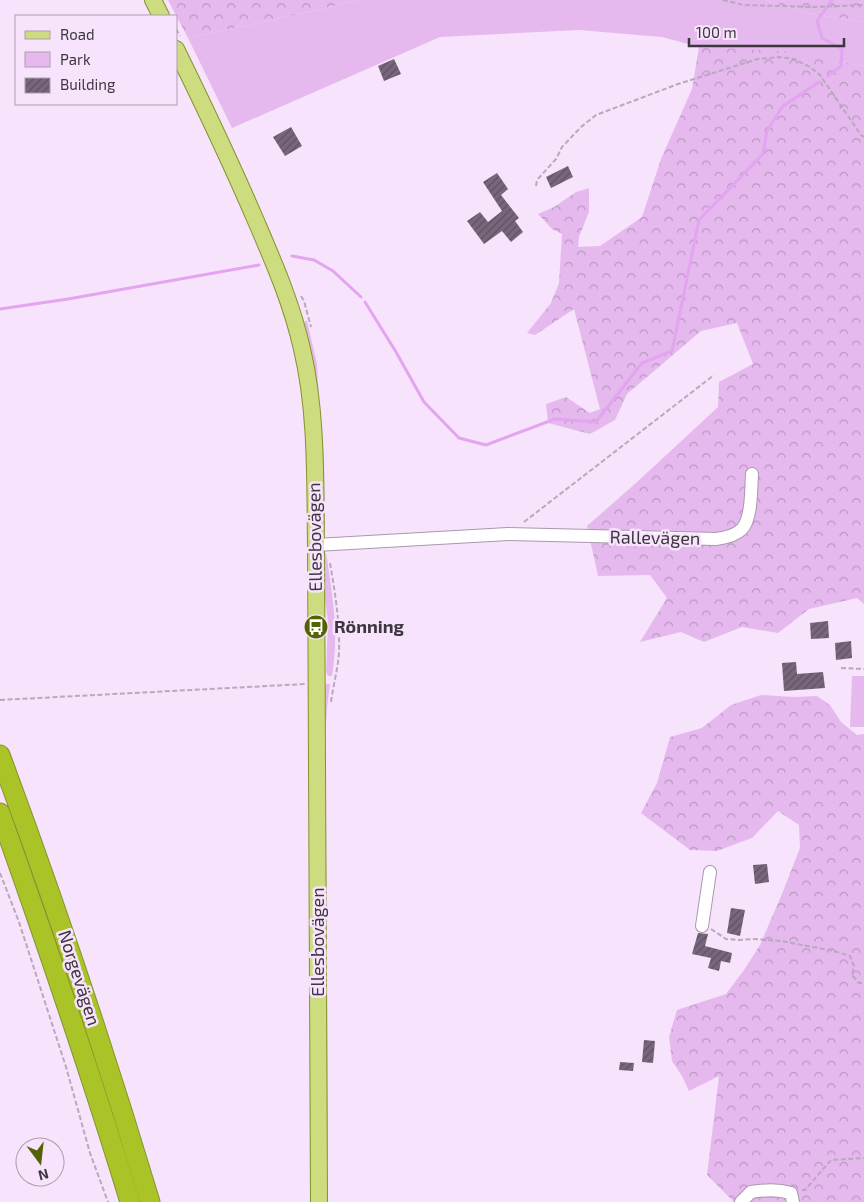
<svg xmlns="http://www.w3.org/2000/svg" width="864" height="1202" font-family="'Exo 2',sans-serif">
  <style>
    .green { fill: #e5b9ee }
    .forest { fill: url(#forest-crowns) }
    .lines { fill: none; stroke-linecap: round; stroke-linejoin: round }
    .stream { stroke: #e3a4f0; stroke-width: 3 }
    .building { fill: url(#building-hatch) }
    .minor-casing { stroke: #aa98ae; stroke-width: 14 }
    .major-casing { stroke: #849230; stroke-width: 18 }
    .highway-casing { stroke: #849230; stroke-width: 21 }
    .path { stroke: #b8a9bc; stroke-width: 2; stroke-dasharray: 5 2.5; stroke-linecap: butt }
    .minor { stroke: #fff; stroke-width: 12 }
    .major { stroke: #ccdc7e; stroke-width: 16 }
    .highway { stroke: #aac428; stroke-width: 19 }
    .labels { text-anchor: middle; stroke-width: 5; stroke-linejoin: round; paint-order: stroke }
    .street-label { font-size: 18px; fill: #3d363f; stroke: #f7e3fb }
    .poi-label { font-size: 18px; font-weight: bold; fill: #3d363f; stroke: #f7e3fb; text-anchor: start }
  </style>
  <defs>
    <pattern id="forest-crowns" width="20" height="18" patternUnits="userSpaceOnUse" patternTransform="scale(1.25)"><rect width="20" height="18" fill="#e5b9ee"/><path d="M2 6a3 3 0 1 1 6 0M12 15a3 3 0 1 1 6 0" fill="none" stroke="#bb97c2"/></pattern>
    <pattern id="building-hatch" width="6" height="6" patternUnits="userSpaceOnUse" patternTransform="scale(1.25)"><rect width="6" height="6" fill="#78677c"/><path d="M-1 1l2-2M0 6l6-6M5 7l2-2" fill="none" stroke="#5e5162"/></pattern>
  </defs>
  <rect width="100%" height="100%" fill="#f7e3fb"/>
  <path class="green" d="M357 0H765L806 13 864 22V66L782 52 699 47 662 37 579 30 440 37 232 128 188 38 326 8Z
    M305 321H307L317 364 320 420 324 455 325 530 323 534 304 324Z
    M324 553 326 554 327 558C333 600 339 633 332 676H328L326 672 328 622 324 592 323 554Z
    M852 676H864V727H850Z
    M327 684H330L327 708 325 739 327 946H325L324 686Z
    M327 962 328 1156H327L325 963Z"/>
  <path class="forest" d="M168 0H357L326 8 188 38Z
    M765 0H864V22L806 13Z
    M699 47 782 51 864 66V604L857 598 809 609 778 633 742 627 704 642 681 632 640 642 667 598 650 575 598 576 587 526 636 483 718 407 719 382 753 364 737 323 701 331 627 394 615 420 590 434 548 423 546 404 566 397 590 413 600 409 574 309 535 335 527 333 551 303 559 283 562 234 552 229 538 214 554 207 576 192 589 188V212L579 237 578 247 600 246 642 217 661 159 692 89Z
    M761 695 794 697 817 696 830 705 841 722 857 735 864 734V1202H734L707 1175 719 1076 689 1091 682 1076 672 1061 669 1037 677 1010 726 994 744 970 760 945 782 894 800 848 799 825 778 811 752 838 717 851 690 850 641 813 657 783 670 737 702 728 731 705Z"/>
  <g class="lines">
    <path class="stream" d="M828 76 841 66 842 49 822 38 817 21 832 0
      M292 256 314 260 333 271 361 297
      M365 302 396 352 424 402 459 438 486 445 555 419 596 422 642 363 672 351 699 220 763 154 767 131 782 107 819 82
      M0 309 68 299 259 265"/>
  </g>
  <path class="building" d="M394 59 401 74 384 81 378 66Z
    M291 127 302 146 285 156 273 137Z
    M568 166 573 177 551 188 546 177Z
    M497 173 508 189 501 195 519 218 515 221 523 232 511 242 502 231 484 244 467 221 480 212 488 222 502 211 483 182Z
    M828 621 829 638 811 639 810 623Z
    M851 641 852 658 836 660 835 643Z
    M796 662 797 674 823 672 825 688 784 691 782 663Z
    M767 864 769 882 755 884 753 865Z
    M731 908 745 910 740 936 727 933Z
    M698 933 708 934 705 946 732 953 730 963 721 961 719 971 708 968 711 958 692 954Z
    M644 1040 655 1041 653 1063 642 1062Z
    M620 1062 634 1063 633 1071 619 1070Z"/>
  <g class="lines">
    <defs>
      <path id="minor" d="M316 545 508 534 716 539C724 538 736 535 742 529 752 518 751 489 752 474
        M702 926 710 872
        M741 1202 751 1192C765 1190 777 1189 791 1193L793 1202"/>
      <path id="major" d="M153 0 161 16
        M176 49C204 106 231 163 256 221 274 263 292 304 302 349 317 412 315 480 316 545L319 1202"/>
      <path id="highway" d="M0 755C55 903 105 1052 150 1202
        M0 813C46 942 90 1071 130 1202"/>
    </defs>
    <use href="#minor" class="minor-casing"/>
    <use href="#major" class="major-casing"/>
    <use href="#highway" class="highway-casing"/>
    <path class="path" d="M723 0 743 5 814 7 864 5
      M176 29 180 36
      M536 186 537 180 556 159 562 147 581 127 596 115 678 84 758 59 779 57 794 59 810 67 820 75 861 135 864 137
      M301 296 304 301 311 327
      M524 522 714 375
      M330 563C335 593 340 622 339 652 338 669 333 686 331 702
      M841 668 864 669
      M0 700 305 684
      M0 873 19 922 66 1067 90 1153 108 1202
      M711 929 726 939 738 940 753 939 781 941 834 951 850 956 854 966 852 975 859 983H864
      M802 1190H805L831 1160 864 1158"/>
    <use href="#minor" class="minor"/>
    <use href="#major" class="major"/>
    <use href="#highway" class="highway"/>
  </g>
  <defs>
    <symbol id="bus-disc" viewBox="-11 -11 22 22"><circle r="9.5" fill="#536204" stroke="#f7e3fb"/><path d="M-5-6H5V4H4V6H2V4H-2V6H-4V4H-5ZM-3.5-4V0h7V-4ZM-3.5 1.2v1.5H-2V1.2ZM2 1.2v1.5H3.5V1.2Z" fill="#fff"/></symbol>
  </defs>
  <g fill-rule="evenodd">
    <use href="#bus-disc" x="302" y="613" width="28" height="28"/>
  </g>
  <g class="labels">
    <g class="street-label">
      <text transform="translate(315 537) rotate(-91)" y="6">Ellesbovägen</text>
      <text transform="translate(655 538) rotate(1)" y="6">Rallevägen</text>
      <text transform="translate(318 942) rotate(-90)" y="6">Ellesbovägen</text>
      <text transform="translate(79 978) rotate(72)" y="6">Norgevägen</text>
    </g>
    <g class="poi-label">
      <text x="334" y="633">Rönning</text>
    </g>
  </g>
  <rect x="15" y="15" width="162" height="90" fill="#f7e3fb" stroke="#ad9eb0"/>
  <rect x="25" y="31" width="25" height="8" fill="#ccdc7e" stroke="#ad9eb0"/>
  <text x="60" y="40" font-size="15" fill="#3d363f">Road</text>
  <rect x="25" y="52" width="25" height="15" fill="#e5b9ee" stroke="#ad9eb0"/>
  <text x="60" y="65" font-size="15" fill="#3d363f">Park</text>
  <rect x="25" y="78" width="25" height="15" fill="url(#building-hatch)" stroke="#ad9eb0"/>
  <text x="60" y="90" font-size="15" fill="#3d363f">Building</text>
  <g transform="translate(40 1162) rotate(165)"><circle r="24" fill="#f7e3fb" stroke="#ad9eb0"/>
  <path d="M0-4L9 19L0 12L-9 19Z" fill="#536204"/>
  <text y="-8" font-size="14" font-weight="bold" text-anchor="middle" fill="#3d363f">N</text>
  </g>
  <path d="M689 38v8h155v-8" fill="none" stroke="#3d363f" stroke-width="2.5"/>
  <text x="696" y="38" font-size="15" fill="#3d363f" stroke="#f7e3fb" stroke-width="4" paint-order="stroke">100 m</text>
</svg>
